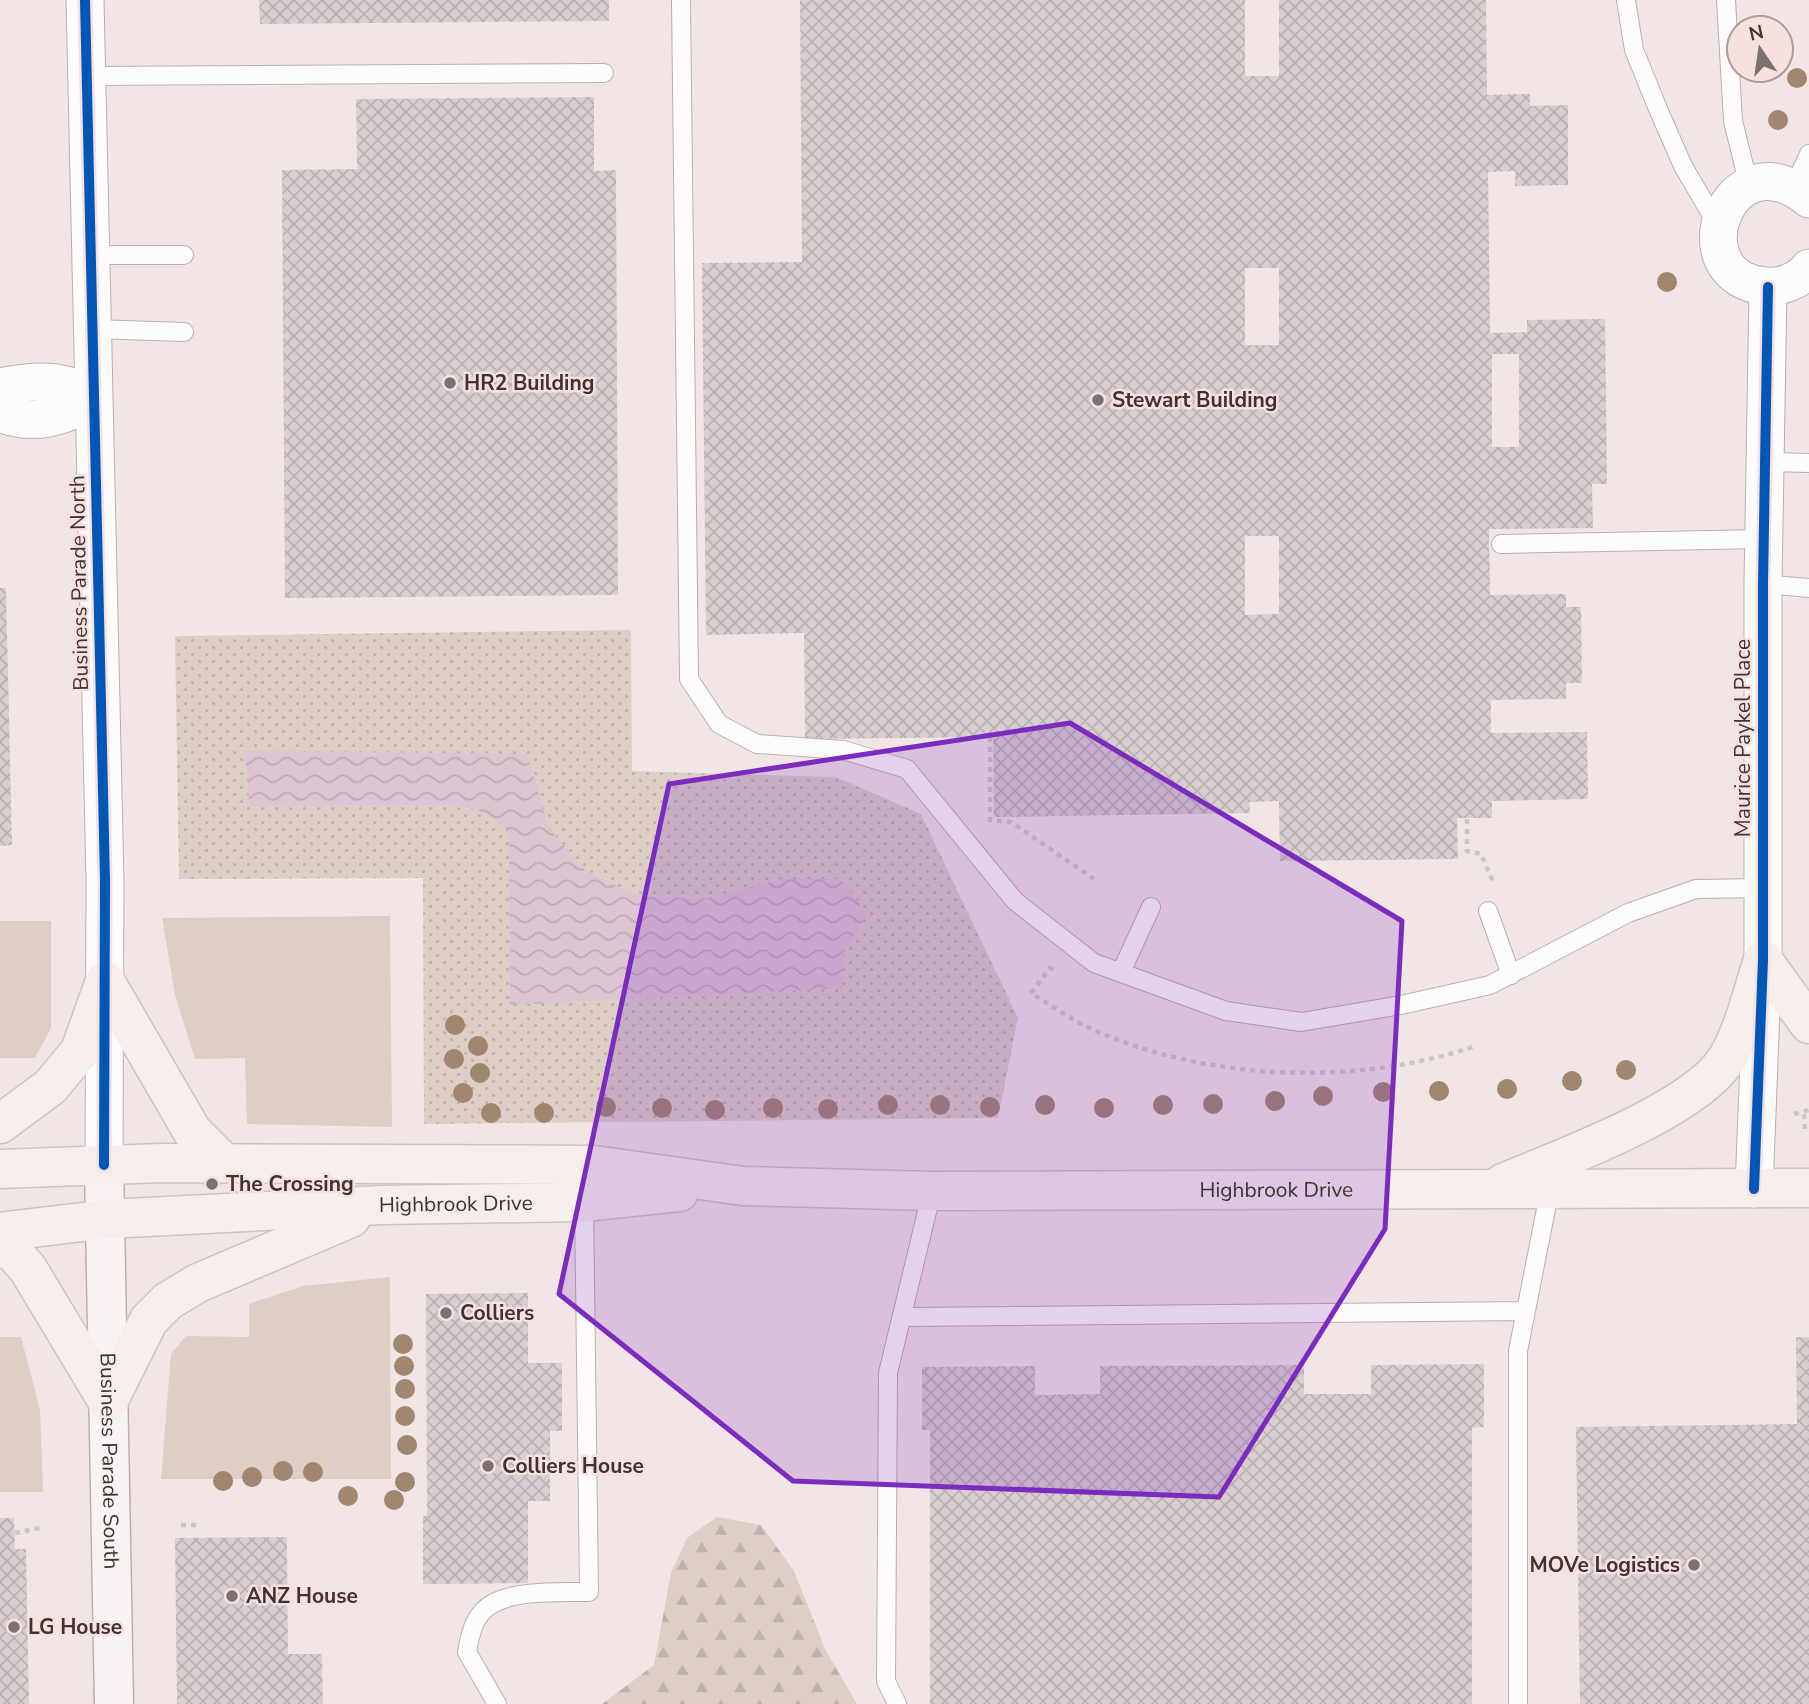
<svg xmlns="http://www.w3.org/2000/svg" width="1809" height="1704" font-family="'Nunito Sans',sans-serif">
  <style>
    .forest { fill: url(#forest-firs) }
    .park { fill: url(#park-dots) }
    .garden { fill: #ddcec6 }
    .water { fill: url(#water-waves) }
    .building { fill: url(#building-cross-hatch); fill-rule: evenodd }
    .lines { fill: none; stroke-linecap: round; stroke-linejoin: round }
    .lane-casing { stroke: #b9b0af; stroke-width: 20 }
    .street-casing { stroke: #b9b0af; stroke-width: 39 }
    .secondary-casing { stroke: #b9b0af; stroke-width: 41 }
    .primary-casing { stroke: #ccc5c5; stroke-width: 41 }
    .path { stroke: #ccc8c8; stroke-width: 4.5; stroke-dasharray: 5 5; stroke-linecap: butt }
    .lane { stroke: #fdfbfb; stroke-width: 18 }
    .street { stroke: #fdfbfb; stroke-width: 37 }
    .secondary { stroke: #f9f4f3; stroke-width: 38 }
    .primary { stroke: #f5eeeb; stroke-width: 38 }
    .cycleway-casing { stroke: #f8e0df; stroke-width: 15 }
    .cycleway { stroke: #0057b8; stroke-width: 10 }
    .tree { fill: #a18670 }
    .marked { fill: #7b2cbf; fill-opacity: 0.2; stroke: #7b2cbf; stroke-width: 5; stroke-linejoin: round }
    .poi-dot { fill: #7c7171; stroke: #f8e0df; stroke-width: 2.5 }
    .labels { text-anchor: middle; stroke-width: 5; stroke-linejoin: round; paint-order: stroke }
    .poi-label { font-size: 21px; font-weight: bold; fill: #3c3333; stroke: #f8e0df; text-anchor: start }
    .street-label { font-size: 21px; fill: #3c3333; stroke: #f8e0df }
  </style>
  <defs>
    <pattern id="forest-firs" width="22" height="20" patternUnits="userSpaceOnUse" patternTransform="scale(1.75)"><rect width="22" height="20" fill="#ddcec6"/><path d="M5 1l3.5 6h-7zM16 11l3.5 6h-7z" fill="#bfb1ab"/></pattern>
    <pattern id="park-dots" width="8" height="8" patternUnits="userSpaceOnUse" patternTransform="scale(1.75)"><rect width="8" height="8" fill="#ddcec6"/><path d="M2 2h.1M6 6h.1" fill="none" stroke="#bfb1ab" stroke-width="1.8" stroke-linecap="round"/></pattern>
    <pattern id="water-waves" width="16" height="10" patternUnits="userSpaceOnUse" patternTransform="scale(1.75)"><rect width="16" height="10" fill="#dec5d3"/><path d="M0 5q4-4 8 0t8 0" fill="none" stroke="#bfaab6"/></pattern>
    <pattern id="building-cross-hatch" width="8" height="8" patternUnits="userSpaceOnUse" patternTransform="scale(1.75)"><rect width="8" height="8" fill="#d9cfd0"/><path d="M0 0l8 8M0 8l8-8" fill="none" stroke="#bbb2b3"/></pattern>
  </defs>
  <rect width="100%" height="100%" fill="#f2e5e5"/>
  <path class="forest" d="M717 1517 761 1525 794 1571 825 1649 857 1704H602L654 1665 671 1573 687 1538Z"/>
  <path class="park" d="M631 630 632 771 836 777 921 814 1018 1018 998 1118 424 1124 423 878 179 879 175 636Z"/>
  <path class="garden" d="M390 916 392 1127 247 1124 245 1058 195 1059 175 995 162 918Z
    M0 921H51V1028L35 1058H0Z
    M390 1277 391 1479H161L171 1354 186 1336 249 1337V1304L303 1286Z
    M0 1337H21L40 1410 43 1492H0Z"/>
  <path class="water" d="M243 751 527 754 548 827 585 870 634 895 704 899 782 879H841L868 915 845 949 841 988 510 1005 509 831 487 813 456 805 249 806 248 775Z"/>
  <path class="building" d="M259 0H609V21L260 24Z
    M800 0H1245V76H1279V0H1486L1487 95 1530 94V106L1568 105V185L1515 186V171L1488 172 1490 333 1527 332V320L1605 319 1607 484H1592L1593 528 1489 529 1490 595 1566 594V607H1581L1582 683H1566V699L1491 700V733L1587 732 1588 799 1492 801V818H1457L1458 859 1280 861 1279 801 1249 802 1250 813 994 817 993 737 805 739 804 633 706 635 702 263 802 262ZM1245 268H1279V345H1245ZM1492 354H1519V447H1492ZM1245 536H1279V614L1245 615Z
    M594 97V171L616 170 618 595 285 598 282 170 357 169 356 99Z
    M0 588H6L12 845 0 846Z
    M528 1293V1363H562V1431H550V1501H528V1583L423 1584V1516H427L426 1294Z
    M1796 1337H1809V1704H1580L1576 1427 1797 1424Z
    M1484 1364V1427L1472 1428V1704H930V1430H922V1367L1035 1366V1395L1100 1394V1366L1304 1365V1394H1371V1365Z
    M0 1518H14L15 1549H26L29 1704H0Z
    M287 1537 288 1654H322L323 1704H177L175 1538Z"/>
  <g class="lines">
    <defs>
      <path id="lane" d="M681 0 689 679 719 724 757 744 843 750 907 769 1015 901 1094 963 1226 1011 1301 1022 1401 1005 1490 985 1628 913 1696 889 1762 888
        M1626 0 1634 50 1658 109 1683 166 1718 226
        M1726 0 1733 121 1749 186
        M86 76 604 73
        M1794 187 1809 154
        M91 255H184
        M93 329 184 332
        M1765 462 1809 463
        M1501 544 1764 539
        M1763 584 1809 588
        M1488 911 1511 975
        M1121 972 1151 907
        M902 1317 1526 1311
        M497 1704 467 1652C470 1637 472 1623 483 1611 503 1589 562 1592 589 1592L584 1202
        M897 1704 886 1681 888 1373 932 1191
        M1518 1704V1351L1550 1189"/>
      <path id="street" d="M85 0 105 880 104 1165
        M1809 199C1727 132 1676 279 1766 286 1781 288 1800 280 1809 268
        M0 387C33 380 66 377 94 399 65 417 33 427 0 413
        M1754 1189 1763 960V584L1768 287"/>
      <g id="secondary">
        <path id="s1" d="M104 1165 114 1704"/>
      </g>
      <g id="primary">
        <path d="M1763 960 1809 1024"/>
        <path d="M105 981 192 1131 224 1163"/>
        <path d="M0 1124 50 1087 80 1051 105 981"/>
        <path id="s2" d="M0 1169 161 1163 594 1165 743 1186 932 1191 1809 1188"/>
        <path d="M1503 1183C1560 1159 1693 1111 1726 1060 1744 1031 1752 993 1763 960"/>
        <path id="s3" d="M0 1232 107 1219 382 1205 584 1202 679 1192"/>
        <path d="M0 1246 14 1253 28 1269 108 1402"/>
        <path d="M108 1402 149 1320 168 1301 198 1283 351 1218"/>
      </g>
    </defs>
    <use href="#lane" class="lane-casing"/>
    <use href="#street" class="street-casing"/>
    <use href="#secondary" class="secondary-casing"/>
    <use href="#primary" class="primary-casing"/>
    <path class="path" d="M990 737V820L1011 822 1094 879
      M1467 819V851L1481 854 1494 884
      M1053 970 1050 968 1031 993C1052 1006 1073 1021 1096 1031 1211 1081 1354 1086 1473 1047
      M1794 1114 1809 1110
      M1804 1114 1805 1131
      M181 1525H198
      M15 1533 40 1528"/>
    <use href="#lane" class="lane"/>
    <use href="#street" class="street"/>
    <use href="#secondary" class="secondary"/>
    <use href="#primary" class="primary"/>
    <defs>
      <path id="cycleway" d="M85 0 105 880 104 1165
        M1754 1189 1763 960V584L1768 287"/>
    </defs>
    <use href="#cycleway" class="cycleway-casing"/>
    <use href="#cycleway" class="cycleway"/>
  </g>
  <g class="tree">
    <circle cx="1797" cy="78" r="10"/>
    <circle cx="1778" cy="120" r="10"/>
    <circle cx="1667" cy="282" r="10"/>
    <circle cx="455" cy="1025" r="10"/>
    <circle cx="478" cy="1046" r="10"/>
    <circle cx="454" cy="1059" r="10"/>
    <circle cx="1626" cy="1070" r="10"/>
    <circle cx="480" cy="1073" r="10"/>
    <circle cx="1572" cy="1081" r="10"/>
    <circle cx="1507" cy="1089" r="10"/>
    <circle cx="1439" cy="1091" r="10"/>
    <circle cx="1383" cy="1092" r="10"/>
    <circle cx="463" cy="1093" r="10"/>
    <circle cx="1323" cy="1096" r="10"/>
    <circle cx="1275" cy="1101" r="10"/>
    <circle cx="1213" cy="1104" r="10"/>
    <circle cx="888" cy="1105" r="10"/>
    <circle cx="940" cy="1105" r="10"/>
    <circle cx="1045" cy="1105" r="10"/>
    <circle cx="1163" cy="1105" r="10"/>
    <circle cx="606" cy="1107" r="10"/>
    <circle cx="990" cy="1107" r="10"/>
    <circle cx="662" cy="1108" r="10"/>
    <circle cx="773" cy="1108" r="10"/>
    <circle cx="1104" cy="1108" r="10"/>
    <circle cx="828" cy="1109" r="10"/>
    <circle cx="715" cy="1110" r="10"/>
    <circle cx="491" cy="1113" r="10"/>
    <circle cx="544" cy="1113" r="10"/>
    <circle cx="403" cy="1344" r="10"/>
    <circle cx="404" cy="1366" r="10"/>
    <circle cx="405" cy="1389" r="10"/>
    <circle cx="405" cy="1416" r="10"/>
    <circle cx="407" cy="1445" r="10"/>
    <circle cx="283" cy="1471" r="10"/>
    <circle cx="313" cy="1472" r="10"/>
    <circle cx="252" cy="1477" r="10"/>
    <circle cx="223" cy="1481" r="10"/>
    <circle cx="405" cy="1482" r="10"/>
    <circle cx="348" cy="1496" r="10"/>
    <circle cx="394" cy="1500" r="10"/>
  </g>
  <path class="marked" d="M1070 723 1402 921 1385 1229 1219 1497 793 1481 559 1294 669 784Z"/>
  <g class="poi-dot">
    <circle cx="450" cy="383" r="7"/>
    <circle cx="1098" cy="400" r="7"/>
    <circle cx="212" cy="1184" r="7"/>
    <circle cx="446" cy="1313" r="7"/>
    <circle cx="488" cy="1466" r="7"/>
    <circle cx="1694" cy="1565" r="7"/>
    <circle cx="232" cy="1596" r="7"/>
    <circle cx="14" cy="1627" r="7"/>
  </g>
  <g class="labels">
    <g class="poi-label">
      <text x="464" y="390">HR2 Building</text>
      <text x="1112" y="407">Stewart Building</text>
      <text x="226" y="1191">The Crossing</text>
      <text x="460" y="1320">Colliers</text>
      <text x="502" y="1473">Colliers House</text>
      <text x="1680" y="1572" text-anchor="end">MOVe Logistics</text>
      <text x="246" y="1603">ANZ House</text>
      <text x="28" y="1634">LG House</text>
    </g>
    <g class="street-label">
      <text transform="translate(79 583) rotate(-91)" y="7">Business Parade North</text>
      <text transform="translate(1743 738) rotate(-90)" y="7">Maurice Paykel Place</text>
      <text dy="7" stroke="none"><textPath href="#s2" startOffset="1278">Highbrook Drive</textPath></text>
      <text dy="7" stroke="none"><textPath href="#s3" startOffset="457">Highbrook Drive</textPath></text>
      <text dy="7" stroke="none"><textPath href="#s1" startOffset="296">Business Parade South</textPath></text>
    </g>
  </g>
  <g transform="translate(1760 49) rotate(347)"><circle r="33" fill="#f8e0df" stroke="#ad9b9a" stroke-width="2"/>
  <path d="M0-5L12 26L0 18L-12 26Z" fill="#7c7171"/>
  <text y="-10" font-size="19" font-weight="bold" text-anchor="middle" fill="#3c3333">N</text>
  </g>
</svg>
